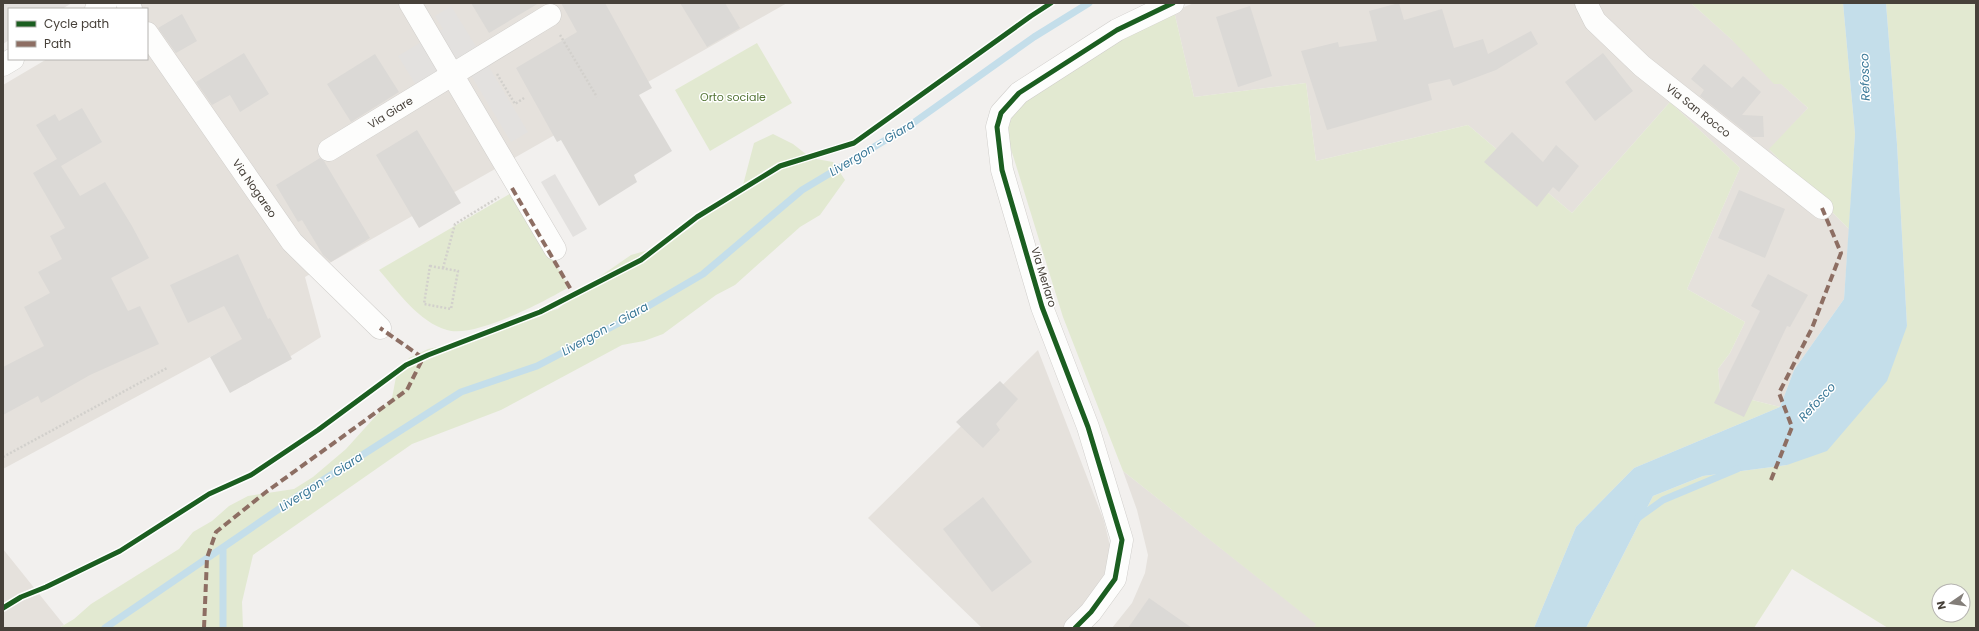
<svg xmlns="http://www.w3.org/2000/svg" width="1979" height="631" font-family="Poppins,sans-serif">
  <style>
    .residential { fill: #e5e1dc }
    .industrial { fill: #e3e0de }
    .green { fill: #e2e9d1; fill-rule: evenodd }
    .parking { fill: #e3e1df }
    .water { fill: #c4deea }
    .lines { fill: none; stroke-linecap: round; stroke-linejoin: round }
    .stream { stroke: #c4deea; stroke-width: 7 }
    .building { fill: #dbd9d6 }
    .minor-casing { stroke: #d0cecb; stroke-width: 23 }
    .path { stroke: #d2d0cc; stroke-width: 2.5; stroke-dasharray: 2 2; stroke-linecap: butt }
    .minor { stroke: #fdfdfc; stroke-width: 22 }
    .quiet { stroke: #8d6e63; stroke-width: 4; stroke-dasharray: 8 4; stroke-linecap: butt }
    .cycleway-casing { stroke: #fff; stroke-width: 8 }
    .cycleway { stroke: #1b5e20; stroke-width: 5 }
    .labels { text-anchor: middle; stroke-width: 3; stroke-linejoin: round; paint-order: stroke }
    .park-label { font-size: 11px; fill: #527334; stroke: #fff }
    .street-label { font-size: 11px; fill: #47413a; stroke: #fff }
    .water-label { font-size: 12px; font-style: italic; fill: #3b7998; stroke: #fff }
  </style>
  <rect width="100%" height="100%" fill="#f2f0ee"/>
  <path class="residential" d="M142 3H787L305 277 321 337 245 385 221 351 3 469V85L47 59H147V9H132Z
    M1194 3H1600L1601 4 1691 3 1808 108 1770 150 1849 229 1844 299 1794 370 1780 407 1720 392 1718 369 1730 353 1745 322 1687 289 1740 168 1670 102 1572 213 1468 125 1316 161 1306 83 1194 97 1174 11Z
    M1038 350 1104 521 1112 554 1101 585 1067 628H982L868 518Z
    M1123 471 1317 624 1314 628H1112L1132 603 1145 573 1148 555 1137 510Z
    M3 549 64 625 59 628H3Z"/>
  <path class="industrial" d="M3 3H72L62 9H9V40L3 44Z"/>
  <path class="green" d="M1691 3H1843L1855 134 1849 229 1769 149 1808 108 1781 84H1774L1732 40Z
    M1886 3H1976V628H1888L1792 569 1754 628H1586L1653 496 1703 476 1787 465 1907 326 1897 144ZM1939 591H1963V615H1939Z
    M1174 11 1194 97 1306 83 1316 161 1468 125 1572 213 1670 102 1740 168 1687 289 1745 322 1730 353 1718 369 1720 392 1780 407 1634 468 1576 527 1534 628H1314L1316 624 1123 471 1063 317 1010 146 1008 126 1014 113 1030 96 1120 38Z
    M757 43 792 103 710 151 675 90Z
    M773 134 793 144 811 158 833 162 845 180 820 215 800 227 735 285 716 295 663 334 644 341 622 345 501 410 412 444 253 555 242 602 243 628H59L74 619 91 604 179 549 193 532 212 521 229 506 248 496 294 489 313 477 346 449 392 398 396 377 409 358 428 349 472 340 511 321 558 309 576 293 631 255 652 249 672 240 690 228 707 212 726 200 743 185 754 143Z
    M513 192 569 287C546 301 473 339 447 330 419 322 398 292 379 270Z"/>
  <path class="parking" d="M451 6 477 48 419 90 398 56 443 29 435 16Z
    M486 62 528 132 511 142 469 72Z
    M555 174 587 229 573 237 541 182Z"/>
  <path class="water" d="M1843 3H1886L1897 144 1907 326 1887 381 1827 451 1787 465 1703 476 1653 496 1586 628H1534L1576 527 1634 468 1780 407 1794 370 1844 299 1855 134Z"/>
  <g class="lines">
    <path class="stream" d="M1638 518 1663 500 1737 469
      M223 548V628
      M105 628 298 496 461 392 537 366 621 322 703 274 802 190 909 126 1034 37 1089 3"/>
  </g>
  <path class="building" d="M471 3H539L489 33Z
    M561 3H605L652 88 639 95 672 151 634 175 637 182 599 206 561 140 557 142 516 68 577 32Z
    M680 3H725L740 28 707 47Z
    M1399 3 1404 20 1442 9 1454 48 1483 39 1488 54 1531 31 1538 44 1496 70 1453 86 1450 79 1428 84 1432 100 1327 130 1301 51 1338 42 1339 47 1377 41 1369 11Z
    M1250 6 1272 76 1238 87 1216 17Z
    M182 14 197 41 176 53 158 28Z
    M244 53 269 94 240 112 230 95 212 105 196 82Z
    M1603 53 1633 91 1595 121 1565 82Z
    M375 54 399 92 351 122 327 84Z
    M1704 64 1732 88 1743 76 1761 92 1742 115 1763 116 1764 137H1752L1700 96 1704 90 1691 79Z
    M82 108 102 142 61 166 80 196 105 182 132 226 149 258 111 278 128 311 140 306 159 344 90 375 41 403 38 396 3 415V367L44 346 24 307 50 293 38 272 62 259 50 236 65 228 33 173 57 159 36 125 55 114 59 121Z
    M417 130 461 203 419 228 376 155Z
    M1512 132 1543 162 1556 145 1579 166 1559 192 1553 187 1537 207 1484 162Z
    M320 158 324 161 370 238 331 262 323 255 302 220 298 222 276 185Z
    M1739 190 1785 209 1765 258 1718 238Z
    M238 254 268 319 270 318 292 359 230 393 210 357 242 339 224 306 188 323 170 285Z
    M1768 274 1808 295 1790 327 1787 326 1744 417 1714 403 1760 311 1751 306Z
    M1000 381 1018 399 996 424 1000 430 983 448 956 422Z
    M983 497 1032 562 992 592 943 529Z
    M1149 598 1192 628H1128Z"/>
  <g class="lines">
    <defs>
      <g id="minor">
        <path d="M127 3 131 9"/>
        <path d="M410 3 555 249"/>
        <path id="s1" d="M1586 3 1595 21 1642 66 1822 208"/>
        <path d="M96 9 106 3"/>
        <path id="s2" d="M147 33 292 242 380 328"/>
        <path d="M3 65 13 59"/>
        <path id="s3" d="M329 150 550 15"/>
        <path d="M1075 628 1091 612 1115 579 1122 540 1088 427 1042 307 1002 170 997 127 1001 113 1019 93 1117 30 1173 3"/>
      </g>
    </defs>
    <use href="#minor" class="minor-casing"/>
    <path class="path" d="M560 35 597 97
      M497 74 515 104 524 98
      M430 266 458 271 451 309 424 304Z
      M443 268 455 224 499 197
      M3 457 167 368"/>
    <use href="#minor" class="minor"/>
    <path class="quiet" d="M512 188 574 295
      M1771 480 1792 427 1779 393 1812 328 1841 253 1822 208
      M204 628 207 558 216 532 266 492 407 390 423 358 380 328"/>
    <defs>
      <path id="cycleway" d="M3 608 21 597 46 587 120 551 209 494 251 475 318 430 406 365 428 355 540 312 641 260 697 217 780 166 854 143 1031 16 1051 3
        M1075 628 1091 612 1115 579 1122 540 1088 427 1042 307 1002 170 997 127 1001 113 1019 93 1117 30 1173 3"/>
    </defs>
    <use href="#cycleway" class="cycleway-casing"/>
    <use href="#cycleway" class="cycleway"/>
  </g>
  <g class="labels">
    <g class="park-label">
      <text x="733" y="101">Orto sociale</text>
    </g>
    <g class="street-label">
      <text dy="4" stroke="none"><textPath href="#s1" startOffset="157">Via San Rocco</textPath></text>
      <text dy="4" stroke="none"><textPath href="#s3" startOffset="72">Via Giare</textPath></text>
      <text dy="4" stroke="none"><textPath href="#s2" startOffset="189">Via Nogareo</textPath></text>
      <text transform="translate(1044 277) rotate(73)" y="4">Via Merlaro</text>
    </g>
    <g class="water-label">
      <text transform="translate(1865 77) rotate(-92)" y="4">Refosco</text>
      <text transform="translate(872 148) rotate(-31)" y="4">Livergon - Giara</text>
      <text transform="translate(605 329) rotate(-29)" y="4">Livergon - Giara</text>
      <text transform="translate(1817 402) rotate(-47)" y="4">Refosco</text>
      <text transform="translate(321 482) rotate(-33)" y="4">Livergon - Giara</text>
    </g>
  </g>
  <rect width="1979" height="631" fill="none" stroke="#47413a" stroke-width="8"/>
  <rect x="8" y="8" width="140" height="52" fill="#ffffff" stroke="#b5b3b0"/>
  <rect x="16" y="21" width="20" height="6" fill="#1b5e20" stroke="#b5b3b0"/>
  <text x="44" y="28" font-size="12" fill="#47413a">Cycle path</text>
  <rect x="16" y="41" width="20" height="6" fill="#8d6e63" stroke="#b5b3b0"/>
  <text x="44" y="48" font-size="12" fill="#47413a">Path</text>
  <g transform="translate(1951 603) rotate(257)"><circle r="19" fill="#ffffff" stroke="#b5b3b0"/>
  <path d="M0-3L7 15L0 10L-7 15Z" fill="#837e79"/>
  <text y="-6" font-size="11" font-weight="bold" text-anchor="middle" fill="#47413a">N</text>
  </g>
</svg>
